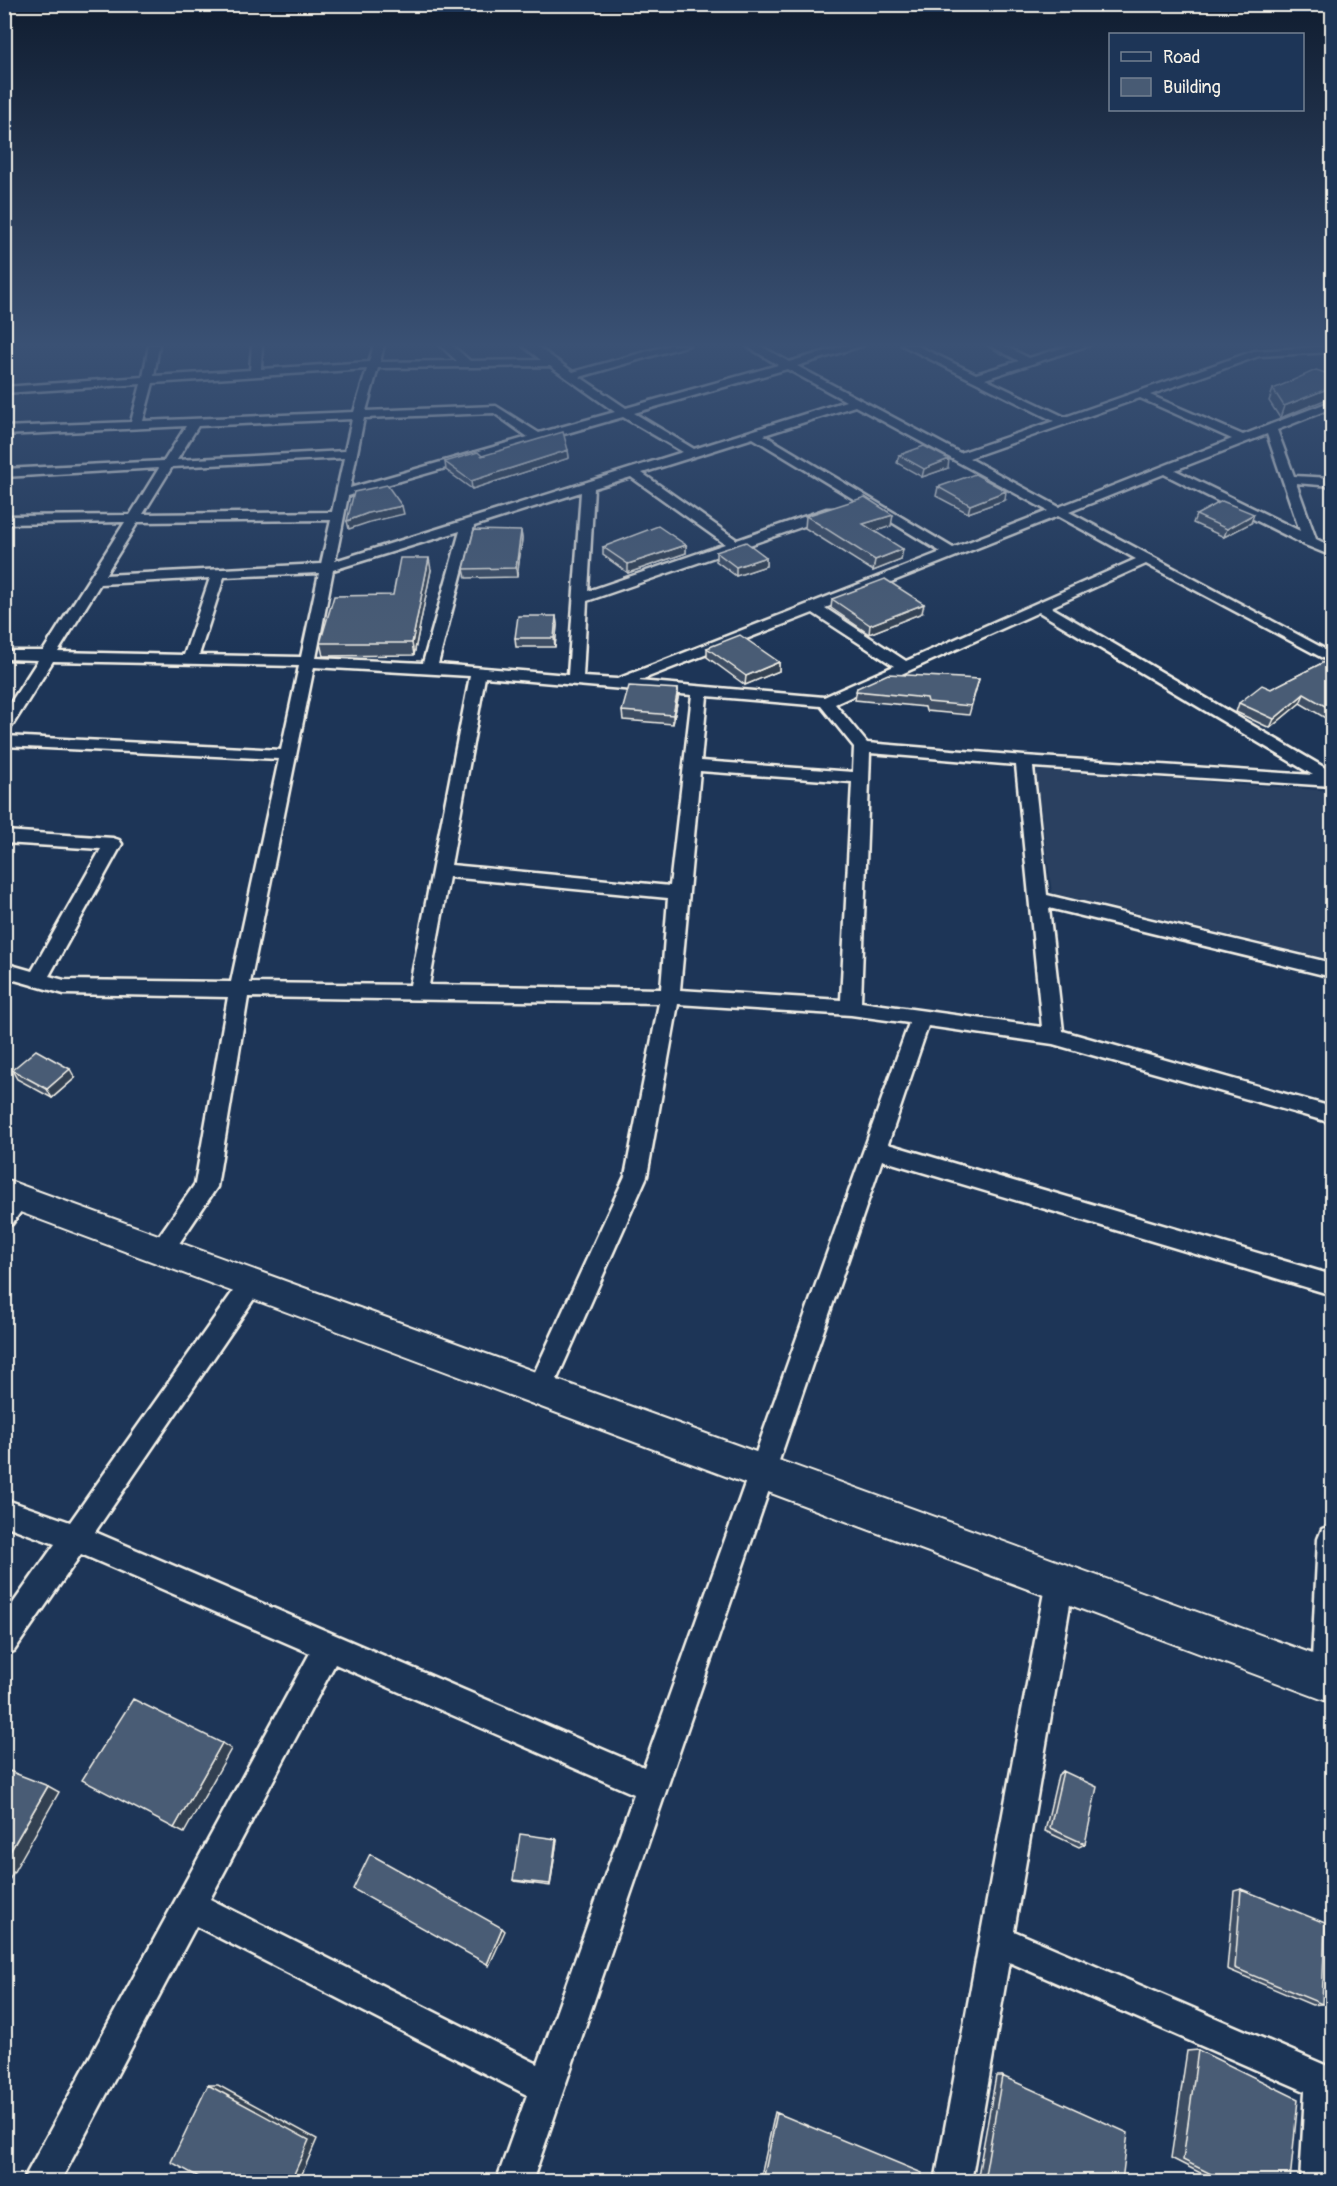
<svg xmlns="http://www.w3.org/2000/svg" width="1337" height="2186" font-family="Pangolin,sans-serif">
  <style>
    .built { fill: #2a4060 }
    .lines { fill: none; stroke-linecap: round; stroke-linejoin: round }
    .street-casing { stroke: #f4f1e8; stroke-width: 5 }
    .secondary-casing { stroke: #f4f1e8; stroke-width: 4 }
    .street { fill: #1d3557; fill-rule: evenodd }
    .secondary { fill: #1d3557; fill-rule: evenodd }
    .wall { fill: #3e4e64; stroke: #f4f1e8; stroke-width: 1.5 }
    .shaded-wall { fill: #324051; stroke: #f4f1e8; stroke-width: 1.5 }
    .building { fill: #485b74; stroke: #f4f1e8; stroke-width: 1.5 }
  </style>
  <rect width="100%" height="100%" fill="#1d3557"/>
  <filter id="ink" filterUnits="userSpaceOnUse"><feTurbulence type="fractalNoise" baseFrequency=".0167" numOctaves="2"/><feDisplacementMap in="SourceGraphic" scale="12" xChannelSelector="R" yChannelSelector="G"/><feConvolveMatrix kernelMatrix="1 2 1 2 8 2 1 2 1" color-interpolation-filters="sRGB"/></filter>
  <g filter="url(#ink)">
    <path class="built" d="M1035 770 1332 791V960L1052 893Z"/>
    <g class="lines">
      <defs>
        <path id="street" d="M149 345H159L154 376 250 370 252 345H262L261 369 369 362 374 345H384L380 362 457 361 440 345H452L470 361 541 360 522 345H535L573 372 670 345H689L580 377 626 408 778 365 745 345H759L789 362 846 345H864L797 366 960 453 1054 421 902 345H916L976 374 1019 361 989 345H1003L1029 358 1072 345H1089L985 379 1065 417 1254 351 1332 346V352L1259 356 1150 395 1243 435 1332 401V408L1277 430 1294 476 1332 478V486L1296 483 1316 539 1332 547V556L1305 545 1164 474 1069 512 1332 653V663L1146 564 1051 607 1332 772V786L1033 767 1047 895 1332 963V977L1049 908 1063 1031 1332 1107V1123L1053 1044 928 1026 888 1144 1332 1275V1295L882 1160 532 2182H496L527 2095 196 1926 60 2182H22L310 1653 81 1554 14 1651 4 1655V1616L55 1544 4 1525V1499L70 1522 244 1276 252 1273 260 1276 264 1283 260 1290 95 1532 644 1767 909 1023 851 1015 678 1004 647 1176 549 1397 540 1401 531 1397 527 1389 625 1176 659 1003 248 997 217 1187 170 1257 162 1260 154 1257 150 1250 154 1243 195 1184 228 997 64 994 4 977V963L32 971 101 849 4 843V831L113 838 119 840 122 844 49 976 64 980 231 982 279 759 4 746V736L281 750 299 666 53 661 12 726 4 731V713L38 660 4 659V651H43L125 522 4 524V516L130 515 159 468 4 477V469L164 461 186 426 4 435V427L131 422 141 384 4 393V387L143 377ZM550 366 615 412 539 433 496 406 366 411 378 368ZM367 369 354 412 143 421 153 383ZM787 369 846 401 694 449 634 413ZM1140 398 1232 439 1059 507 969 458ZM855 406 1048 511 953 548 764 435ZM494 413 528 437 350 488 364 418ZM623 417 683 452 335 561 348 496ZM352 419 345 451 177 460 198 426ZM1267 434 1300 531 1175 470ZM753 438 941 552 617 679 583 677 587 601 836 515 837 512 836 509H826L737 540 642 473ZM344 458 332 512 143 514 172 467ZM631 477 725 544 588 591 594 488ZM581 492 568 675 438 664 474 526ZM1058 516 1136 559 906 661 825 608ZM331 520 321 564 105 575 138 522ZM460 531 423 663 316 658 333 570ZM319 573 301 657 199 655 224 577ZM210 578 184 655 58 652 100 584ZM1039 612 1313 775 1024 756 867 743 835 704ZM813 613 894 666 824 697 638 681ZM314 667 470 676 410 985 250 983ZM485 677 692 695 670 886 451 865ZM707 696 821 706 854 747 853 772 701 761ZM870 753 1016 765 1042 1027 861 1002ZM700 771 852 782 841 1000 680 990ZM449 877 668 898 661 989 429 985ZM335 1664 634 1794 538 2064 210 1899Z
          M20 1188 28 1190 31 1197 12 1224 4 1226C4 1209 1 1194 20 1188Z
          M1332 1525V1691L1326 1694 1316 1689 1311 1679 1318 1539 1322 1529Z
          M1060 1567 1070 1571 1074 1581 1014 1931 1332 2068V2182H1300L1305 2091 1009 1962 971 2182H935L1046 1581 1050 1571Z"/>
        <path id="secondary" d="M4 1179 1332 1661V1703L4 1206Z"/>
      </defs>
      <use href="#street" class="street-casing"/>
      <use href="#secondary" class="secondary-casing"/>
      <use href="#street" class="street"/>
      <use href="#secondary" class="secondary"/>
    </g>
    <path class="wall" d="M1273 389 1300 411 1280 418 1269 401Z
      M568 450 569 458 472 489 446 470 445 462Z
      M899 455 948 468 922 477 897 463Z
      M938 487 1005 500 968 513 936 496Z
      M1196 515 1251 523 1224 537 1193 523Z
      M806 516 891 526 875 531 901 560 873 571 805 528Z
      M521 531 522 539 517 577 466 578 464 569Z
      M686 545V553L628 573 603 555V547Z
      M716 552 766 557V566L736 576 716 561Z
      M431 570 414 655 323 656 320 643Z
      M832 599 922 613 869 634 831 608Z
      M556 616 557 625 555 647H516L515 638Z
      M707 648 779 662V671L745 685 707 657Z
      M1332 658V722L1300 703 1270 728 1236 712 1239 703 1271 689Z
      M979 679 969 715 926 711 925 707 855 700 857 688Z
      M678 689V698L673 724 623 720 622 711Z
      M12 1070 75 1078 52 1098 17 1079Z
      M1063 1771 1085 1844 1079 1847 1045 1831 1058 1775Z
      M556 1839 557 1840 550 1886 514 1881 513 1880Z
      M1241 1889 1322 2004 1312 2005 1227 1969 1234 1891Z
      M1198 2050 1290 2181H1216L1171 2158 1187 2051Z
      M996 2076H1002L1122 2181H977Z
      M775 2112 777 2113 921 2181H760Z"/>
    <path class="shaded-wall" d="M1332 387V397L1280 418 1284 406Z
      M568 450 569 458 472 489 471 481Z
      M949 459 948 468 922 477 924 469Z
      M1006 491 1005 500 968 513 970 505Z
      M402 506 404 514 370 522 349 529 347 521 368 513Z
      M1254 514 1251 523 1224 537 1227 529Z
      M893 515 891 526 862 536 863 524Z
      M521 531 522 539 517 577 516 568Z
      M686 545V553L628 573V564Z
      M903 549 901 560 873 571 875 560Z
      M766 557V566L736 576V567Z
      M429 558 431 570 414 655 412 643Z
      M924 604 922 613 869 634 870 625Z
      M556 616 557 625 555 647 554 638Z
      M779 662V671L745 685 746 676Z
      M678 689V698L673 724V715Z
      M1304 694 1300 703 1270 728 1274 719Z
      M70 1069 75 1078 52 1098 47 1089Z
      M222 1743 231 1749 184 1833 174 1828Z
      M48 1786 59 1792 4 1889V1862Z
      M556 1839 557 1840 550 1886V1884Z
      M502 1928 505 1931 489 1966 487 1964Z
      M208 2085H218L317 2139 299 2181H291Z"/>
    <path class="building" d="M1316 370 1332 375V387L1284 406 1273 389Z
      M563 432 568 450 471 481 445 462 478 452 482 456Z
      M924 446 949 459 924 469 899 455Z
      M975 474 1006 491 970 505 938 487Z
      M387 485 402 506 368 513 347 521 354 492Z
      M865 497 893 515 863 524 903 549 875 560 806 516Z
      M1222 501 1254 514 1227 529 1196 515Z
      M658 526 686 545 628 564 603 547Z
      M474 530 521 531 516 568 464 569Z
      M746 542 766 557 736 567 716 552Z
      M400 558H429L412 643H320L334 596 393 595Z
      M885 579 924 604 870 625 832 599Z
      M518 616H556L554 638H515Z
      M740 635 779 662 746 676 707 648Z
      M1332 658V670L1329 673 1332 675V710L1304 694 1274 719 1239 703 1262 685 1271 689Z
      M888 674 979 679 971 706 928 702 927 698 856 691 857 688Z
      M629 686 678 689 673 715 622 711Z
      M36 1050 70 1069 47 1089 12 1070Z
      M133 1699 222 1743 174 1828 82 1780Z
      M4 1769 48 1786 4 1862Z
      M1063 1771 1097 1787 1085 1844 1050 1828Z
      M520 1834 556 1839 550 1884 513 1880Z
      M370 1854 502 1928 487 1964 353 1889Z
      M1241 1889 1325 1923 1322 2004 1235 1968Z
      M1198 2050 1298 2099 1290 2181H1225L1183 2160Z
      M1002 2076 1128 2133 1122 2181H984Z
      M208 2085 309 2140 291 2181H206L171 2162Z
      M777 2113 922 2173 921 2181H763Z"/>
  </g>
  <linearGradient id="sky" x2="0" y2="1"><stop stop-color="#101d30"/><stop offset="0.53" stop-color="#3a5174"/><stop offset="1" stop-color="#3a5174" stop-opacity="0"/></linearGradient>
  <rect width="1337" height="651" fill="url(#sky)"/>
  <rect width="1337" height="2186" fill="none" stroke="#1d3557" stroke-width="24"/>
  <rect x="12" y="12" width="1313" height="2162" fill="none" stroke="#f4f1e8" stroke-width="2" filter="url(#ink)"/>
  <rect x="1109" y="33" width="195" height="78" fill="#1d3557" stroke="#738091" stroke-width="1.5"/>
  <rect x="1121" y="52" width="30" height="9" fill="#1d3557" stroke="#738091" stroke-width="1.5"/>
  <text x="1163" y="63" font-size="18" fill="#f4f1e8">Road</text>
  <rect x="1121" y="78" width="30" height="18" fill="#485b74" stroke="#738091" stroke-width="1.5"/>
  <text x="1163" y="93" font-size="18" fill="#f4f1e8">Building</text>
</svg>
